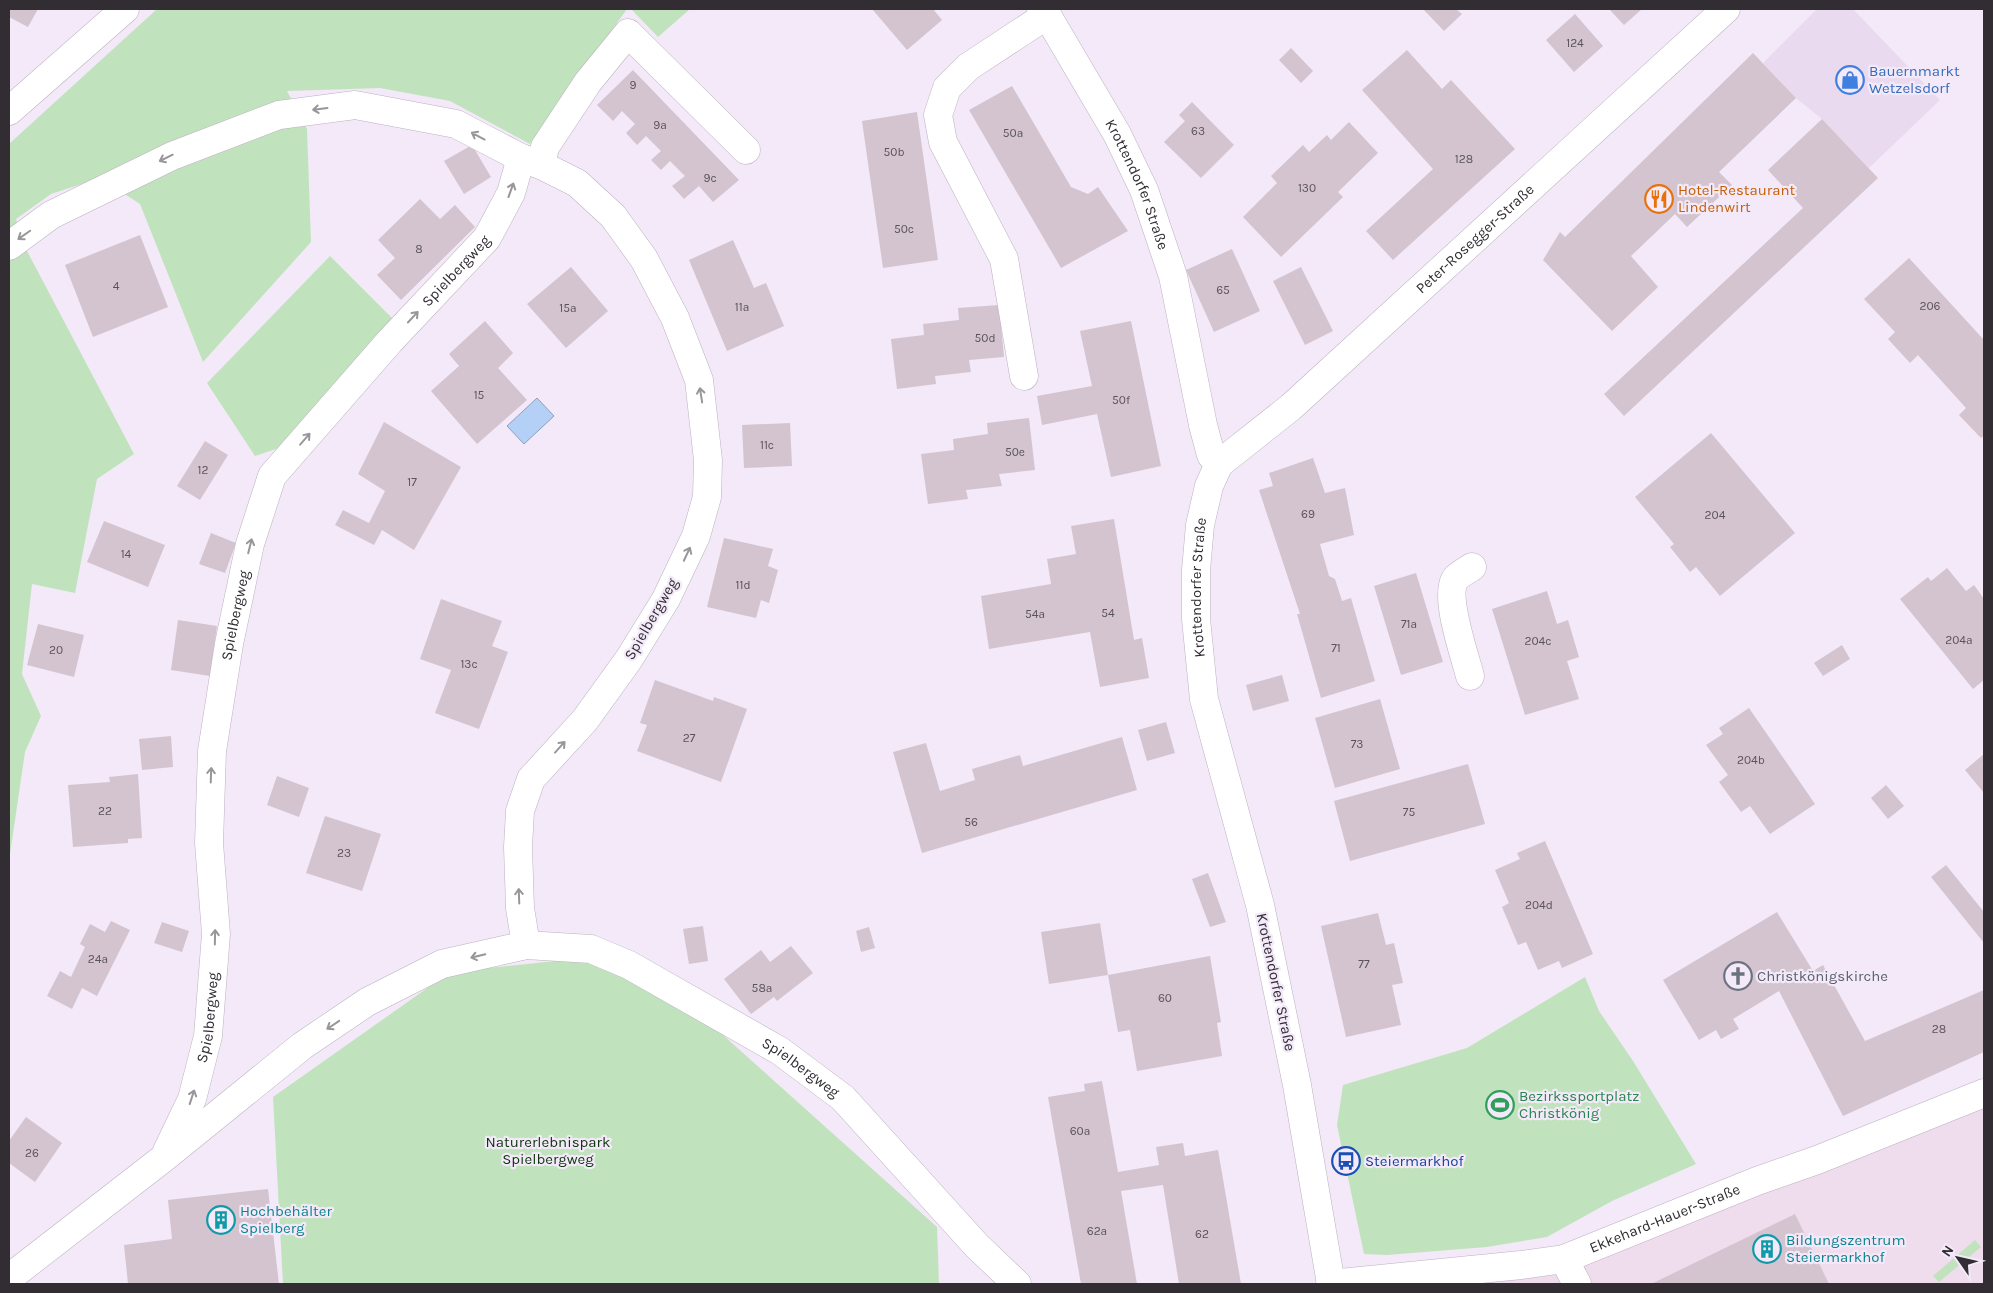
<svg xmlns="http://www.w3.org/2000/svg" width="1993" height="1293" font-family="Karla,sans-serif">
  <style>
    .built { fill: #e9daf0 }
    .education { fill: #efdced }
    .green { fill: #c0e3bd }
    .water { fill: #b4d0f7; stroke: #8d9fbc }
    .building { fill: #d4c4d0 }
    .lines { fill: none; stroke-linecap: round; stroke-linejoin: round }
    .minor-casing { stroke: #bcb1c0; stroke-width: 29 }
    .minor { stroke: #fff; stroke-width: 28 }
    .oneway { stroke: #989699 }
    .labels { text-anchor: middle; stroke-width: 4.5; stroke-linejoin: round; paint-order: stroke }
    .number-label { font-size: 12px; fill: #5a535a }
    .shop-label { font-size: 15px; fill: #366cbe; stroke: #f3e9f8; text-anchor: start }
    .street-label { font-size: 15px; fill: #312d33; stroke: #f3e9f8 }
    .food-label { font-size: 15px; fill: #c56008; stroke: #f3e9f8; text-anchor: start }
    .worship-label { font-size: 15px; fill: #5b616d; stroke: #f3e9f8; text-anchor: start }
    .leisure-label { font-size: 15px; fill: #27864d; stroke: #f3e9f8; text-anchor: start }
    .park-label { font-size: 15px; fill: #0c350c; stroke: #f3e9f8 }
    .transit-label { font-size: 15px; fill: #164399; stroke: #f3e9f8; text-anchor: start }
    .culture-label { font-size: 15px; fill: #0d838f; stroke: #f3e9f8; text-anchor: start }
  </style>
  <rect width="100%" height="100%" fill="#f3e9f8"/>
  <path class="built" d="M1817 9H1853L1940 100 1869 168 1822 119 1796 98 1763 63Z"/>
  <path class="education" d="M1984 1093V1284H1408L1521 1265Z"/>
  <path class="green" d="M157 9H627L530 144 450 101 380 88 287 91 307 129 311 242 203 362 140 204 100 178 51 194 16 219 27 251 134 454 97 479 75 593 32 584 22 674 41 716 25 752 9 861V144Z
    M631 9H690L658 37Z
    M330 256 394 320 285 446 255 456 207 383Z
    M621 954 656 975 937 1227 939 1284H283L273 1097 450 972Z
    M1585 977 1599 1011 1633 1061 1696 1164 1612 1201 1547 1237 1487 1247 1387 1255 1364 1254 1337 1125 1343 1085 1467 1048Z
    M1975 1240 1981 1247 1939 1282 1933 1276Z"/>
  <path class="water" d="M537 398 554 416 524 444 507 426Z"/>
  <path class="building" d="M9 9H38L28 27 9 17Z
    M872 9H933L942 20 907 50Z
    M1423 9H1456L1462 14 1444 31Z
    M1609 9H1642L1624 25Z
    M1575 14 1603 46 1574 72 1546 40Z
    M1291 48 1313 71 1301 83 1279 60Z
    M1407 50 1442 89 1451 80 1515 149 1393 260 1366 231 1433 169 1362 90Z
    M1753 53 1796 98 1719 172 1732 185 1687 227 1675 214 1631 256 1658 287 1612 331 1543 260 1560 232 1565 237Z
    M633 70 739 180 713 202 699 186 684 199 672 186 685 176 670 161 661 170 651 160 661 151 646 136 637 145 626 133 635 124 622 111 613 121 597 105Z
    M1012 86 1071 187 1088 194 1098 187 1128 231 1061 268 969 110Z
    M1192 102 1234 145 1201 178 1164 142 1185 121 1179 115Z
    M917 112 938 260 883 268 862 121Z
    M1822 119 1878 178 1624 416 1604 394 1803 208 1768 170Z
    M1349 122 1378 153 1338 192 1343 197 1281 257 1243 217 1277 183 1271 176 1303 145 1309 152 1327 135 1331 140Z
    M472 145 491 177 464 194 444 161Z
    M420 199 440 219 455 205 475 227 401 300 377 275 395 258 378 240Z
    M140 235 168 307 93 337 65 265Z
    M733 240 754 288 766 283 784 326 727 351 689 260Z
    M1232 249 1260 311 1214 332 1186 270Z
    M1909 258 1984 340V435L1981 438 1959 415 1966 408 1918 355 1910 363 1888 339 1895 332 1864 299Z
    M571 267 608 311 566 348 527 304Z
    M1301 267 1333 331 1305 345 1273 281Z
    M999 305 1004 357 969 360 971 372 935 376 936 384 897 389 891 339 924 335 923 324 959 320 958 308Z
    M485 321 513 353 498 368 527 400 477 444 431 391 459 366 449 354Z
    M1131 321 1161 466 1111 477 1097 414 1042 425 1037 396 1092 386 1080 331Z
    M1029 418 1035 470 999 474 1002 486 966 490 968 499 928 504 921 454 954 450 953 439 988 434 987 423Z
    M384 422 461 467 414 550 382 530 374 545 335 525 343 510 369 523 385 491 358 474Z
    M790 423 792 466 744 468 742 425Z
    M1711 433 1795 533 1720 596 1696 567 1690 572 1670 547 1674 544 1635 497Z
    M205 441 228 455 200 500 177 486Z
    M1313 458 1325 493 1345 488 1354 535 1320 544 1329 576 1335 579 1342 601 1351 598 1375 681 1321 698 1297 614H1300L1259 490 1273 486 1269 473Z
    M1114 519 1134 640 1142 638 1149 678 1100 687 1090 632 989 649 981 596 1051 584 1047 559 1076 554 1071 526Z
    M104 521 165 545 148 587 87 562Z
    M211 533 236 543 225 573 199 564Z
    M724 538 773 549 768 566 778 570 769 603 761 600 756 618 707 607Z
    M1947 568 1966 591 1974 585 1984 599V680L1973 689 1900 599 1928 577 1931 581Z
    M1416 573 1443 662 1401 675 1374 586Z
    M1547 591 1557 624 1568 620 1579 657 1567 661 1579 699 1525 715 1492 609Z
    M441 599 502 621 492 646 508 652 479 729 435 713 451 670 420 659Z
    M178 620 217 626 210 676 171 670Z
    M38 624 84 635 74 677 27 665Z
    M1842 645 1850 659 1823 676 1814 663Z
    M1282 675 1289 701 1253 711 1246 685Z
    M655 680 713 701 714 697 747 709 721 782 637 751 647 725 640 723Z
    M1380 699 1400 769 1335 788 1315 718Z
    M1749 708 1815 804 1770 834 1750 806 1741 812 1719 782 1728 775 1706 745 1723 734 1719 728Z
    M1166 722 1175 753 1147 761 1138 730Z
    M171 736 173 767 142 770 139 739Z
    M1122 737 1137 790 922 853 893 752 926 743 940 791 975 780 972 769 1020 755 1023 766Z
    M1984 754V793L1965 770Z
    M1468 764 1485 824 1350 861 1334 801Z
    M138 774 142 838 128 839V843L73 847 68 785 110 782 109 777Z
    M277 776 309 788 299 817 267 805Z
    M1886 785 1904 806 1888 819 1871 798Z
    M325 816 381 834 362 891 306 873Z
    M1545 841 1593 954 1562 968 1559 961 1538 970 1526 942 1518 945 1502 907 1509 903 1495 870 1520 859 1517 853Z
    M1946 865 1984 912V943L1931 877Z
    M1208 873 1226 922 1210 927 1192 879Z
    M1777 912 1813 971 1823 965 1865 1041 1984 990V1052L1843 1116 1779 991 1733 1019 1739 1029 1721 1039 1716 1030 1699 1040 1663 980Z
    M1378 913 1386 945 1394 943 1403 983 1392 985 1401 1025 1346 1037 1321 926Z
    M111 921 130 930 97 996 82 988 72 1009 47 996 60 971 71 977 85 947 80 944 90 924 105 932Z
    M162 922 189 931 182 952 154 943Z
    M1100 923 1108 975 1049 984 1041 932Z
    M703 926 708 961 689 964 683 929Z
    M869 927 875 948 861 952 856 931Z
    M791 946 813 973 777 1001 774 997 751 1014 724 979 761 950 770 962Z
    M1210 956 1221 1022 1217 1023 1222 1056 1137 1071 1130 1030 1118 1032 1108 975Z
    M1102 1081 1118 1172 1159 1165 1156 1147 1183 1143 1185 1156 1218 1150 1241 1284H1179L1163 1185 1121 1191 1137 1284H1081L1048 1097 1085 1091 1084 1084Z
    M26 1117 62 1143 35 1182 9 1163V1141Z
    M268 1189 279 1284H128L124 1245 172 1239 168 1200Z
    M1795 1214 1829 1284H1651Z"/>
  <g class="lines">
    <defs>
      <g id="minor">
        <path id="s1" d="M1041 9 1047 15 1117 134 1144 190 1173 276 1203 425 1211 455 1219 464"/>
        <path d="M9 111 125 9"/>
        <path d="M541 165 545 147 588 82 628 33 746 150"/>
        <path d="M9 246 51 215 172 156 279 115 355 105 456 124 521 158 541 165 577 183 613 216 644 259 675 318 699 380 708 460 707 497 696 536 666 599 629 659 585 720 531 779 520 811 518 847 520 908 526 945"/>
        <path d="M1024 376 1004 259 943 142 938 115 947 88 968 67 1047 15"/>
        <path d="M1470 676C1465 656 1443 595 1456 578 1460 574 1467 570 1472 567"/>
        <path id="s2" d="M167 1151 192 1099 208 1036 216 934 209 843 212 751 229 644 250 544 272 476 390 341 487 238 511 193 521 158"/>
        <path d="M1564 1259 1577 1284"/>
        <path id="s3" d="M9 1278 165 1157 302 1046 367 1002 442 964 526 945 591 949 629 965 780 1051 843 1098 977 1246 1017 1284"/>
        <path id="s4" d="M1330 1284 1521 1265 1564 1259 1757 1181 1817 1160 1984 1093"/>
        <path id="s5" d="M1331 1284 1297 1085 1260 905 1204 699 1196 619V570L1200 525 1209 486 1219 464 1291 407 1726 9"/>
      </g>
    </defs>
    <use href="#minor" class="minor-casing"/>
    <use href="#minor" class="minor"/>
  </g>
  <defs><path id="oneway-shaft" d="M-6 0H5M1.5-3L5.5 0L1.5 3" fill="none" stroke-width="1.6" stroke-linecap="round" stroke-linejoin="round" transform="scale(1.25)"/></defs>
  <g class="oneway">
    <use href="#oneway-shaft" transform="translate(320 109) rotate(173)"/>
    <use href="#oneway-shaft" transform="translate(478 136) rotate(-152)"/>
    <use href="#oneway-shaft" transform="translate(166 158) rotate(154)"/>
    <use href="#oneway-shaft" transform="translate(511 190) rotate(-70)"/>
    <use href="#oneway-shaft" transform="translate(24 235) rotate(145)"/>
    <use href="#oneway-shaft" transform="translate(413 317) rotate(-47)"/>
    <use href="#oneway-shaft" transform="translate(701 395) rotate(-99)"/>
    <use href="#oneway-shaft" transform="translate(305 439) rotate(-49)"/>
    <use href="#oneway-shaft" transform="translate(250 546) rotate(-76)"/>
    <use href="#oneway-shaft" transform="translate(687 554) rotate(-65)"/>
    <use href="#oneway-shaft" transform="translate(560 747) rotate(-48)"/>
    <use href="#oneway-shaft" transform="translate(211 775) rotate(-88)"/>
    <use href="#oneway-shaft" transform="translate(519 896) rotate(-92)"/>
    <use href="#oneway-shaft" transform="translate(215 937) rotate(-89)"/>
    <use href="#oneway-shaft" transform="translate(478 956) rotate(167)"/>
    <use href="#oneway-shaft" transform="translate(333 1025) rotate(146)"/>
    <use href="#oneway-shaft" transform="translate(192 1097) rotate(-72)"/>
  </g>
  <defs>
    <symbol id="shop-ring" viewBox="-11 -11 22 22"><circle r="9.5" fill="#f3e9f8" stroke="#3f7fe0" stroke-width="1.5"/><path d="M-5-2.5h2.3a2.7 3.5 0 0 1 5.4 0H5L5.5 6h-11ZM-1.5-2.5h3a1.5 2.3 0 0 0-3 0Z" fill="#3f7fe0"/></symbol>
    <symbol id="restaurant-ring" viewBox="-11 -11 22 22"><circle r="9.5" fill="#f3e9f8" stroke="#e8710a" stroke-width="1.5"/><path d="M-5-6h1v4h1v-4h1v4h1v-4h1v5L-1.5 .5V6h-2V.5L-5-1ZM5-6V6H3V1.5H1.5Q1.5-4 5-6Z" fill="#e8710a"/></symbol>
    <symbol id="church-ring" viewBox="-11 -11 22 22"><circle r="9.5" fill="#f3e9f8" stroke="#6b7280" stroke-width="1.5"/><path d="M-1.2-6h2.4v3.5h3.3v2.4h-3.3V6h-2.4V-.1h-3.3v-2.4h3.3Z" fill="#6b7280"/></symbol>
    <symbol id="stadium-ring" viewBox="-11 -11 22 22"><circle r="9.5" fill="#f3e9f8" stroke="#2e9e5b" stroke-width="1.5"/><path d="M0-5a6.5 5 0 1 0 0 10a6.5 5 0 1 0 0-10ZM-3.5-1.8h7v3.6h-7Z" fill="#2e9e5b"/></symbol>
    <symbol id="bus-ring" viewBox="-11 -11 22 22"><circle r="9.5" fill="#f3e9f8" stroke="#1a4fb4" stroke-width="1.5"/><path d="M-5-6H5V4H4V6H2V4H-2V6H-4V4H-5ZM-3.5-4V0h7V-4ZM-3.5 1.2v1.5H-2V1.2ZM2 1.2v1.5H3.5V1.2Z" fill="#1a4fb4"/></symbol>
    <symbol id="building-ring" viewBox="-11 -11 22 22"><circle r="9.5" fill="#f3e9f8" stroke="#0f9aa8" stroke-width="1.5"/><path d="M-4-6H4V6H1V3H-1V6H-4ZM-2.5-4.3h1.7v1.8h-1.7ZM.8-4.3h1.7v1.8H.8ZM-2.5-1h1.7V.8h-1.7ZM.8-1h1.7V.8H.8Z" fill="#0f9aa8"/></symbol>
  </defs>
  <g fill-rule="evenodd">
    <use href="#shop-ring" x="1834" y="64" width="32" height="32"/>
    <use href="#restaurant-ring" x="1643" y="183" width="32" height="32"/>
    <use href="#church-ring" x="1722" y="960" width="32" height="32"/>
    <use href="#stadium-ring" x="1484" y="1089" width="32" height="32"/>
    <use href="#bus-ring" x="1330" y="1145" width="32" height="32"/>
    <use href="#building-ring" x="205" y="1204" width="32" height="32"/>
    <use href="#building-ring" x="1751" y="1233" width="32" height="32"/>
  </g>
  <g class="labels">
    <g class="number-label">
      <text x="1575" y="47">124</text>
      <text x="633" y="89">9</text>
      <text x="660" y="129">9a</text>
      <text x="1198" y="135">63</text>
      <text x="1013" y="137">50a</text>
      <text x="894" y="156">50b</text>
      <text x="1464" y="163">128</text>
      <text x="710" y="182">9c</text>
      <text x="1307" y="192">130</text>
      <text x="904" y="233">50c</text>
      <text x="419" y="253">8</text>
      <text x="116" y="290">4</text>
      <text x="1223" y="294">65</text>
      <text x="1930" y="310">206</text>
      <text x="742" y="311">11a</text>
      <text x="568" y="312">15a</text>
      <text x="985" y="342">50d</text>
      <text x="479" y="399">15</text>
      <text x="1121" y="404">50f</text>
      <text x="767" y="449">11c</text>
      <text x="1015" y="456">50e</text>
      <text x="203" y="474">12</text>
      <text x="412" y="486">17</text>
      <text x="1308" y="518">69</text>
      <text x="1715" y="519">204</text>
      <text x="126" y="558">14</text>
      <text x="743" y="589">11d</text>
      <text x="1108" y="617">54</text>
      <text x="1035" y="618">54a</text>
      <text x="1409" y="628">71a</text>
      <text x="1959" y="644">204a</text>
      <text x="1538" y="645">204c</text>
      <text x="1336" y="652">71</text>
      <text x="56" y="654">20</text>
      <text x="469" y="668">13c</text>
      <text x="689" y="742">27</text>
      <text x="1357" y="748">73</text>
      <text x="1751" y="764">204b</text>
      <text x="105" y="815">22</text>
      <text x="1409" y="816">75</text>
      <text x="971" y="826">56</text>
      <text x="344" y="857">23</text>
      <text x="1539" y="909">204d</text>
      <text x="98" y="963">24a</text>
      <text x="1364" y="968">77</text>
      <text x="762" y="992">58a</text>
      <text x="1165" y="1002">60</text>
      <text x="1939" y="1033">28</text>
      <text x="1080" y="1135">60a</text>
      <text x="32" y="1157">26</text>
      <text x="1097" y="1235">62a</text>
      <text x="1202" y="1238">62</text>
    </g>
    <g class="shop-label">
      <text x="1869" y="76">Bauernmarkt<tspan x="1869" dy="17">Wetzelsdorf</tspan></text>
    </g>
    <g class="street-label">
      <text dy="5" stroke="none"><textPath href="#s1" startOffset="201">Krottendorfer Straße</textPath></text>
      <text dy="5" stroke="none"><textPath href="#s5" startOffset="1179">Peter-Rosegger-Straße</textPath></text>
      <text dy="5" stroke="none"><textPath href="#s2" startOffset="966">Spielbergweg</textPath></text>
      <text dy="5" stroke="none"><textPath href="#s5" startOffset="711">Krottendorfer Straße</textPath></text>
      <text dy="5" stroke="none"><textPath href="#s2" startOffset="546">Spielbergweg</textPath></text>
      <text transform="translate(651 619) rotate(-60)" y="5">Spielbergweg</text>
      <text transform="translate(1276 982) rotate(78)" y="5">Krottendorfer Straße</text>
      <text dy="5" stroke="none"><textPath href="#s2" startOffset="141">Spielbergweg</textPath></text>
      <text dy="5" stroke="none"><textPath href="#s3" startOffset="929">Spielbergweg</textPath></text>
      <text dy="5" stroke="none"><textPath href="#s4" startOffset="344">Ekkehard-Hauer-Straße</textPath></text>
    </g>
    <g class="food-label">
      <text x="1678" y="195">Hotel-Restaurant<tspan x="1678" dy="17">Lindenwirt</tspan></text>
    </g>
    <g class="worship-label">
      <text x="1757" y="981">Christkönigskirche</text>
    </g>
    <g class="leisure-label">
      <text x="1519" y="1101">Bezirkssportplatz<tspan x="1519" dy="17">Christkönig</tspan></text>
    </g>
    <g class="park-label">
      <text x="548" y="1147">Naturerlebnispark<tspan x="548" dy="17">Spielbergweg</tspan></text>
    </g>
    <g class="transit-label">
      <text x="1365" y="1166">Steiermarkhof</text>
    </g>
    <g class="culture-label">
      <text x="240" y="1216">Hochbehälter<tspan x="240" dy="17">Spielberg</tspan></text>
      <text x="1786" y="1245">Bildungszentrum<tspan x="1786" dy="17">Steiermarkhof</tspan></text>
    </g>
  </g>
  <rect width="1993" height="1293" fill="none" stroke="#312d33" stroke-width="20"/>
  <g transform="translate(1958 1258) rotate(304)" stroke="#f3e9f8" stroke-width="4" paint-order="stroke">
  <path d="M0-4L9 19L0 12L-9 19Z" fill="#312d33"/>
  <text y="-8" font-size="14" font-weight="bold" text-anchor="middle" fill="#312d33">N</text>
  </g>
</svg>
